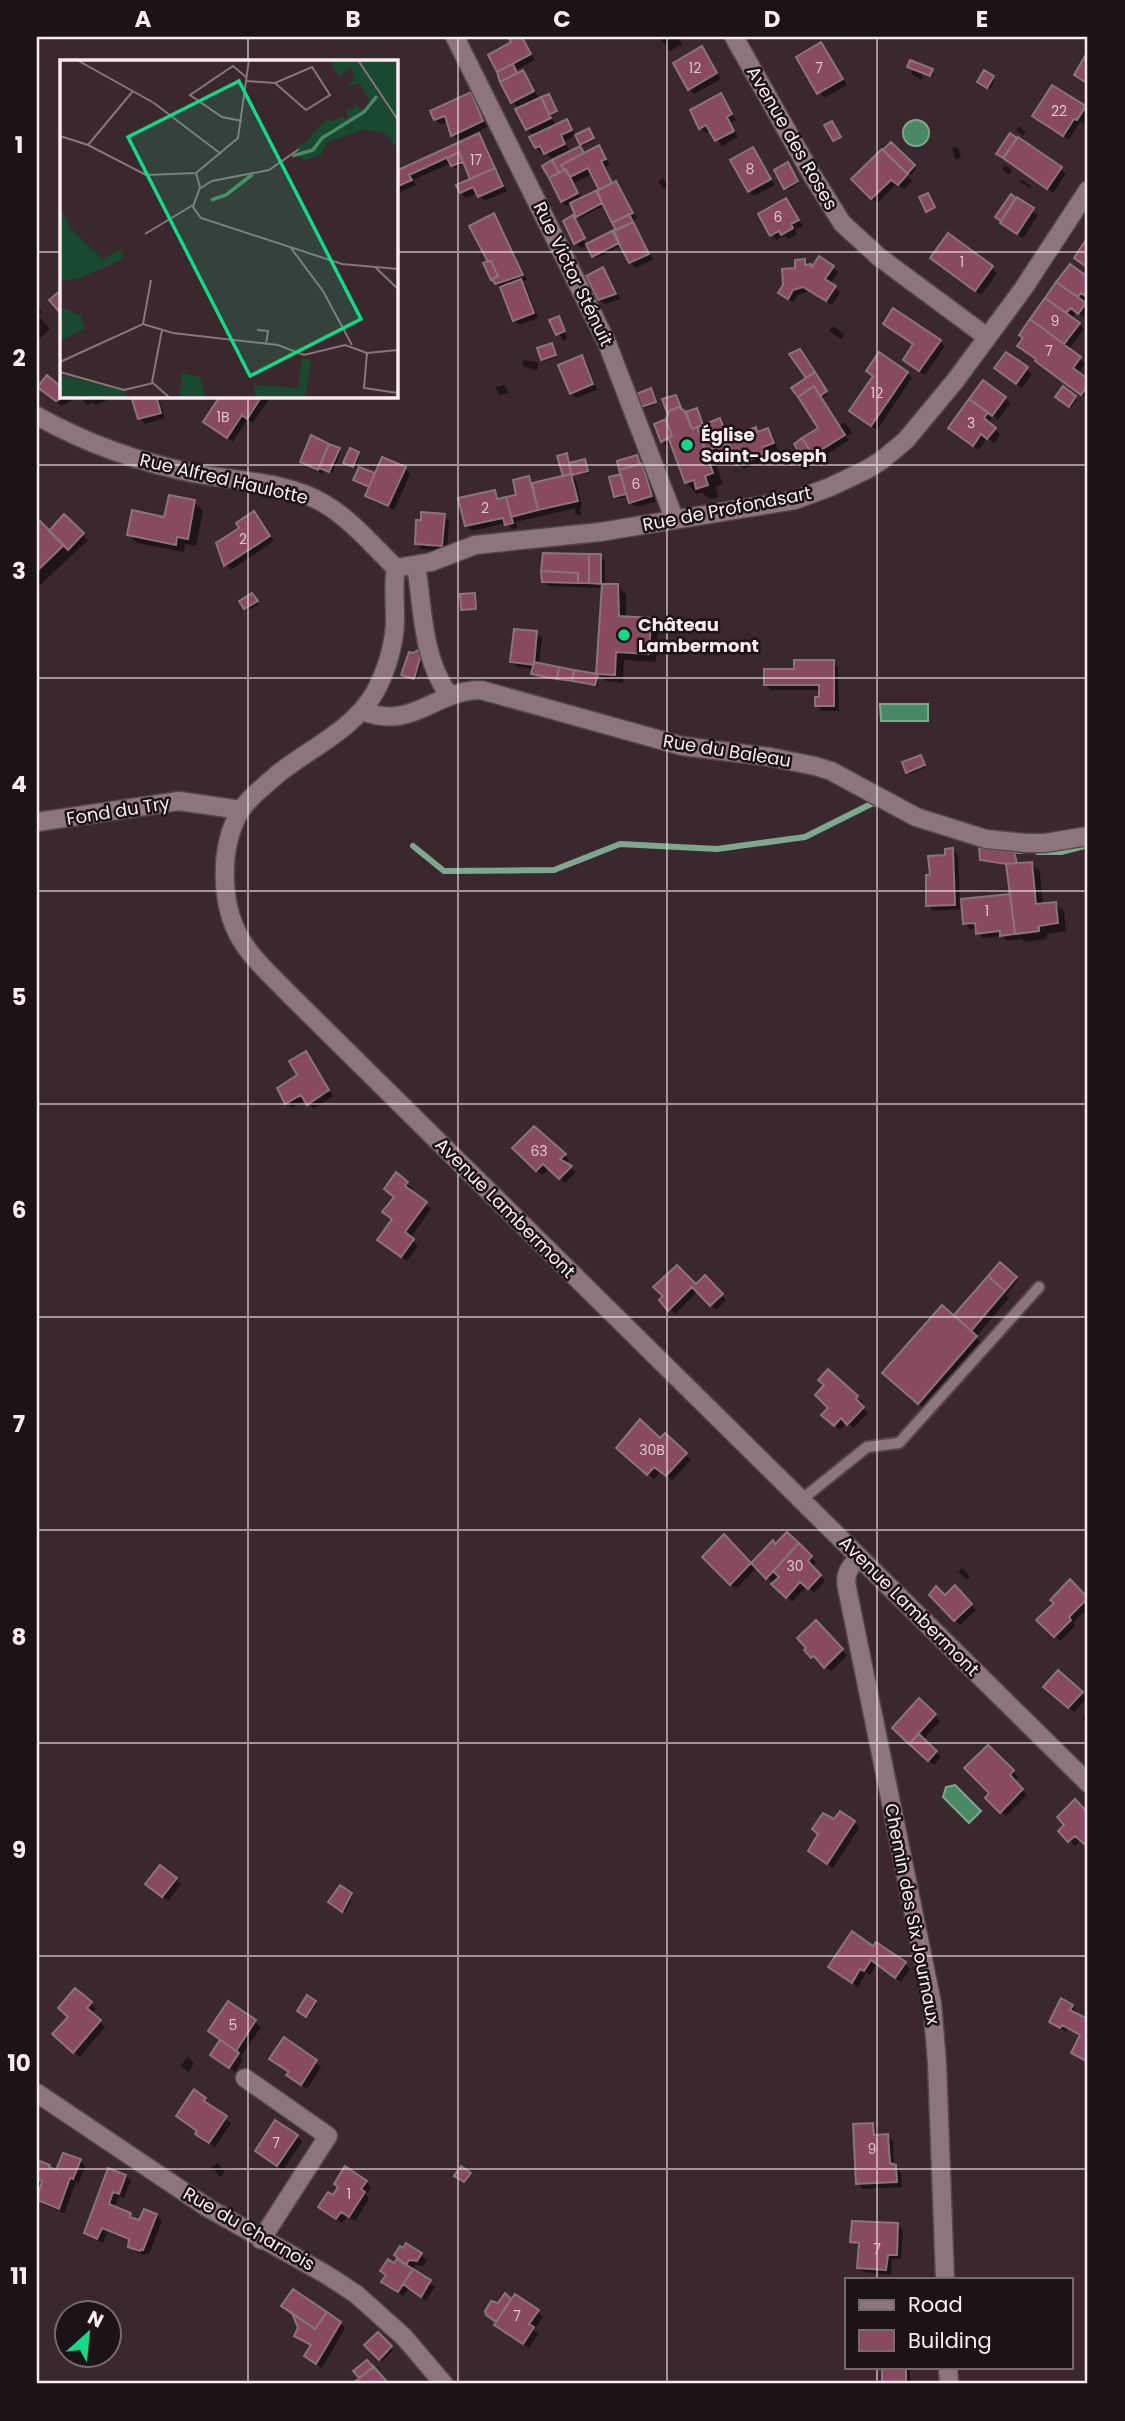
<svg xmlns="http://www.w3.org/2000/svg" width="1125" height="2421" font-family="Poppins,sans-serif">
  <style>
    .water { fill: #498965; stroke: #7ea78f; stroke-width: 2 }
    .shadow { fill: #0007; fill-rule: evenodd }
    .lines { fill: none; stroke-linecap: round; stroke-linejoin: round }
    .stream { stroke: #7ea78f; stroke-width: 6 }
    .building { fill: #874a61; stroke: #8a737b; stroke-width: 2 }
    .service-casing { stroke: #55454b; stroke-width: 14 }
    .minor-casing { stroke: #55454b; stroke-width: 21 }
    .tertiary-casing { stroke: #55454b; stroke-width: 21 }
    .service { stroke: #8d757d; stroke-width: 10 }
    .minor { stroke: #8d757d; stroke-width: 18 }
    .tertiary { stroke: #8d757d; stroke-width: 18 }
    .grid { fill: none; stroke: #faecf1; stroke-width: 2; stroke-opacity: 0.55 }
    .poi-dot { fill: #14d989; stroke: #1c1316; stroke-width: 2.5 }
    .labels { text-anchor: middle; stroke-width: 5; stroke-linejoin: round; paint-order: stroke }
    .number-label { font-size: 14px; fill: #ddc4cd }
    .street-label { font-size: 18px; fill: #faecf1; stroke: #1c1316 }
    .poi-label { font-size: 18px; font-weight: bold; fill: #faecf1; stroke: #1c1316; text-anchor: start }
    .inset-river { fill: none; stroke: #498965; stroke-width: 3.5 }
    .inset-road { fill: none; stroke: #87767c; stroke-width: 2 }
    .view { fill: #14d989; fill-opacity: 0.15; stroke: #14d989; stroke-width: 3.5 }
    .inset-edge { fill: none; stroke: #faecf1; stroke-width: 3.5 }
    .neatline { fill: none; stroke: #faecf1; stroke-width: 2.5 }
    .grid-label { font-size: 23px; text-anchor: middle; font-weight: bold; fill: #faecf1 }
  </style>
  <rect width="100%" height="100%" fill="#3b272e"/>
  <path class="water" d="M903 133a13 13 0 1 1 26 0a13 13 0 1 1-26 0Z
    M880 704H928V721H881Z
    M955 1785 981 1811 969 1823 943 1797 946 1787Z"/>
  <path class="shadow" d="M523 37 535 60 515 70 518 75 523 72 528 78 539 99H551L558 113 551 116 556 126 567 121 576 135 565 141 569 150 551 158 545 151 541 153 536 147 534 137 527 129 519 109 513 102 498 71 514 43 510 38Z
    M659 37H678L682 44 670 51Z
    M821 44 847 85 824 98 799 58Z
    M702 48 721 79 694 94 689 89Z
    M911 68 932 71 934 73 932 77 923 74 921 80 911 74 913 69Z
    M993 78 995 80 990 89 981 83Z
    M1053 87 1088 110V116L1083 124 1080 122 1069 140 1034 116Z
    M471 94 476 100 487 127 458 141 448 126 449 121 441 124 435 119Z
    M721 96 736 120 731 122 738 137 722 146 711 130 706 133 701 128Z
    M1019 126 1026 132 1023 136 1016 130Z
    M591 133 595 140 583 146 581 144Z
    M479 135 484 141 507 191 484 201 478 193 466 198 461 192 473 179 465 163 455 168 451 163 413 180 416 185 400 192 396 188V172Z
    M1010 135 1066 173 1053 193 999 153Z
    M891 145 916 169 908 177 912 181 904 189 897 184 877 203 854 179Z
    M958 147 961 158 955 159 952 148Z
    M598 148 610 164 605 167 614 184 616 183 621 188 637 218 632 221 653 259 636 268 631 262 622 245 596 258 594 256 589 246 619 231 605 205 580 218 572 204 567 206 562 201 544 166 585 155ZM592 174 601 191 582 199 574 183Z
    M753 149 775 185 754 196 749 191Z
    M1005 165 1012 170 1009 175 1002 169Z
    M789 167 799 183 788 190 786 188Z
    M663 178 668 187 664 189 658 181Z
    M1020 179 1030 185 1031 189 1021 182Z
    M1011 197 1038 215 1023 238 1007 228 998 216Z
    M786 200 803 226 795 230 797 234 788 239 785 236 777 240 772 235Z
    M494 216 499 221 527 280 521 282 526 286 538 318 520 325 514 320 502 289 493 279 490 261Z
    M573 217 577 221H574L586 245 581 248 575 243Z
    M948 235 997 273 981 295 937 263Z
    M804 261 813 269 833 267 838 272 830 284 840 292 832 305 809 291 798 295 793 303 780 292Z
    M1070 266 1088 279V298L1083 303 1088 307V312L1084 317 1077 312 1071 318 1084 329 1068 350 1085 364 1078 374 1088 381 1087 399 1042 366 1021 335Z
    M603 269 608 275 620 299 605 304 599 299Z
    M37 305 42 312 38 315 50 329 37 341Z
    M561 320 567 339 563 341 552 321Z
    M833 326 844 334 841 339 829 331Z
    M890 329 939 341 945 346 925 375 910 365 915 345Z
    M552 345 557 357 545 361 542 359Z
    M791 354H802L828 394 822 398 839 426 845 422 852 433 846 437 849 440 819 459 811 451 814 458 808 461 796 444 820 429 809 378Z
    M581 357 587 363 597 390 576 398 571 393Z
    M523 360 536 362 538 364 537 370 525 367 523 365Z
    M1026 369 1032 374 1022 388 1002 373Z
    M868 371 907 373 912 378 877 430 851 411 874 377Z
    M47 377 61 389V396H116L96 405 93 402 87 405 79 396 62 406 43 391Z
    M504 385 508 393 499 395 495 387Z
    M1063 389 1077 400 1071 408 1060 399Z
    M652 392 657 404 645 408 643 406Z
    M133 396H158L165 418 145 424 140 418Z
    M222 396 242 397 271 396 253 423 247 419 233 442 205 422Z
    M676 397 682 409 689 417 697 410 702 422 705 421 708 424 720 420 725 425 731 438 755 429 759 433 768 430 773 435 778 449 767 452 770 459 744 469 737 460 728 464 722 452 713 456 723 484 716 487 718 497 709 499 702 492 697 494 686 482 672 444 667 446 662 441Z
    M1005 398 1010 403 998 420 994 416 988 424 1000 434 994 443 987 438 979 450 956 433Z
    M312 438 341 452 332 473 325 470 323 474 307 466 302 461Z
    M358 454 360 456 355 468 345 463Z
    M566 455 570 465 585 461 589 473 572 476 576 481 582 506 580 507 581 516 575 514V508L516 522 517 528 512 529 506 523 472 531 466 525 494 492 500 500 519 496 529 478 534 484 566 477Z
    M637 457 647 471 656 501 636 507 630 502 629 496 618 499 616 496 620 476Z
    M405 469 410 474 394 510 372 501 367 495 370 488 355 480Z
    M194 502 203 511 196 546 185 544 184 552 137 543 129 535 166 519Z
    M444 515 449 521 447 551 422 549 416 543 422 522Z
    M64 517 88 540 37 588V520L50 533Z
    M259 519 274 541 231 570 226 565Z
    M600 556 605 561V585L617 586 626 594V618L650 619 658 628 656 662 624 660 623 683 606 681 597 673 603 588 549 586 543 581Z
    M474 594 478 610 465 611 463 609Z
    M254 597 259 604 248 610 241 602Z
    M536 633 542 638 539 665 599 676 597 687 535 675 533 673 534 669 517 667 512 662Z
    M419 653 423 658 416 680 405 677 403 674Z
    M833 662 838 667 839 711H822L817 705 820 698V690H771L765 684 795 670Z
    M923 759 926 767 910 774 908 772Z
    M953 850 958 856 960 909 933 911 928 905 932 876Z
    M1013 854 1018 865 1031 864 1040 872 1043 905 1055 904 1064 912 1066 931 1047 934V939L1025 942 1022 939 1007 941 1002 936 983 938 978 933V928L970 929 965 923 1012 899 1008 866 984 861 982 859Z
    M306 1053 333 1096 314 1109 306 1100 292 1108 287 1103 299 1075Z
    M546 1137 569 1160 565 1164 576 1172 565 1183 550 1168 542 1175 515 1148Z
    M397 1175 412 1188 410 1191 431 1209 410 1238 418 1246 407 1261 385 1245 394 1220 384 1212 396 1197Z
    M1000 1265 1018 1280 1006 1295 1009 1298 976 1337 984 1346 927 1411 892 1381 966 1324Z
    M705 1277 726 1300 716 1310 698 1291 675 1314 661 1300 665 1296 656 1287 696 1286Z
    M857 1397 862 1402 860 1405 868 1413 853 1428 847 1422 840 1430 824 1415Z
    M665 1436 691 1460 672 1480 661 1471 654 1479 619 1448 660 1440Z
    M787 1534 816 1562 812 1567 825 1581 814 1593 807 1586 792 1602 757 1567 736 1589 704 1557 724 1536 751 1565 773 1543 775 1546Z
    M962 1568 970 1577 967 1580 958 1571Z
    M1070 1582 1088 1601V1608L1073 1623 1075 1626 1060 1641 1039 1620 1056 1603Z
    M955 1588 976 1610 960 1625 931 1595 945 1597Z
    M816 1622 847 1656 831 1671 806 1650Z
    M1051 1692 1081 1693 1087 1698 1074 1712Z
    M919 1701 940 1721 923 1740 941 1757 934 1765 894 1728Z
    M1088 1713V1724L1083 1719Z
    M988 1747 1018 1777 1014 1782 1027 1795 1006 1816 988 1798 992 1793Z
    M1075 1801 1088 1815V1846L1081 1840 1075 1846 1060 1831 1066 1825Z
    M834 1822H854L859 1828 833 1868 810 1851Z
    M175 1879 181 1884 168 1901 153 1889Z
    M351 1894 353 1896 350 1901 351 1902 345 1912 332 1904Z
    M873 1948 905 1964 910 1969 901 1982 877 1964 870 1975 866 1973 858 1987 836 1972Z
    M75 1990 96 2009 91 2014 105 2027 80 2057 60 2039 70 2017Z
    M315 2002 317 2004 308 2017 301 2012Z
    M228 2004 261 2027 240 2057 243 2059 235 2072 212 2055 222 2041 210 2031Z
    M1072 2006 1077 2012 1076 2014 1088 2021V2063L1073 2053 1082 2037 1067 2029 1066 2032 1051 2021Z
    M284 2040 321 2067 307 2089 294 2080 289 2075 290 2073 272 2059Z
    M187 2057 194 2063 189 2072 181 2066Z
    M205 2099 210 2105 209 2107 231 2123 215 2147 203 2139 199 2132 178 2116Z
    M873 2124 878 2130V2136H887L893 2141 894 2166 901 2172 902 2187 863 2189 858 2184Z
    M297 2136 302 2142 283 2170 262 2156Z
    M80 2161 85 2166 79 2183 76 2182 64 2213 42 2204 37 2199 42 2186 37 2184V2162L49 2166 54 2171Z
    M218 2163 225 2172 220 2177 212 2167Z
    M109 2170 126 2176 131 2181 124 2198 119 2196 114 2208 130 2214 140 2223 145 2211 157 2215 162 2221 149 2254 146 2253 145 2255 136 2252 130 2246V2241L107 2232 103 2243 91 2238 86 2233Z
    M366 2182 371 2187 366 2195 369 2199 355 2221 347 2216 342 2223 326 2212 333 2197Z
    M898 2225 903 2230 901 2259H892L891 2275 864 2272 858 2267 860 2247 852 2242Z
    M407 2245 427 2260 423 2266 415 2265 411 2270 435 2287 426 2301 409 2288 403 2296 384 2282Z
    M505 2296 512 2301 538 2312 543 2317 534 2330 538 2334 529 2348 501 2330 496 2325 498 2322 490 2317Z
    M340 2323 345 2328 322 2368 312 2361V2347L296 2336Z
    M378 2334 393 2350 382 2361 367 2345Z
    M884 2367H906L910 2371 911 2384H884Z"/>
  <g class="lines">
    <path class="stream" d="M413 846 444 871 554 870 620 844 717 849 805 837 873 803 878 805
      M993 848 1021 851
      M1038 852H1061L1088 845"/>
  </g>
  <path class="building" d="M508 37H522L531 54 497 72 488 55 511 42Z
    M821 42 843 79 817 94 796 57Z
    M702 46 717 73 688 90 673 63Z
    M1088 51V84L1074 75Z
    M910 60 933 69 930 76 907 67Z
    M513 64 517 73 500 82 497 72Z
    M523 70 534 91 511 103 500 82Z
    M984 70 994 76 987 88 977 82Z
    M1052 85 1086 106 1077 120 1074 119 1063 136 1032 116Z
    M471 92 483 121 451 136 445 116 434 120 430 111Z
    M721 93 732 114 727 117 734 131 715 141 706 125 699 129 690 110Z
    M549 94 557 111 549 115 541 97Z
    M541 97 551 118 526 130 515 109Z
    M567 119 572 130 561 135 565 144 544 154 540 146 535 148 529 137Z
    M832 121 841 137 833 141 824 125Z
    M589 128 594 138 580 145 575 135Z
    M479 133 495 168 470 179 459 152 409 175 412 180 396 187V171Z
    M1010 133 1017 138 1003 158 996 154Z
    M1018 137 1062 167 1047 189 1003 158Z
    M891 142 915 165 907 174 883 150Z
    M599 145 606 159 601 161 612 183 599 190 588 168 570 177 561 165Z
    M580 146 584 153 561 165 564 170 559 173 552 160Z
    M753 147 771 179 748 192 730 160Z
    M882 149 908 174 898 185 891 180 871 199 851 179Z
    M459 152 463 162 451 166 447 158Z
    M552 160 559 173 549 178 542 166Z
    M788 162 798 181 784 189 774 170Z
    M495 168 503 186 478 197 473 187 460 193 456 185Z
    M566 169 578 193 561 202 549 178Z
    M616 181 633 213 612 223 596 191Z
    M597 190 602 203 576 217 570 203Z
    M928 193 935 207 926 212 919 197Z
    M1011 194 1016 198 1001 221 995 217Z
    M1017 197 1034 208 1017 234 1000 223Z
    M786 198 799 220 791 224 793 228 781 235 779 231 770 236 758 214Z
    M494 213 523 275 495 284 492 279 498 276 491 261 488 262 469 226Z
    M629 214 633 222 616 230 612 223Z
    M573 215 585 238 574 244 563 221Z
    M633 222 649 254 629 263 613 232Z
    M614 230 619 243 592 257 586 244Z
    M948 233 993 266 975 291 930 258Z
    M1087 238 1088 239V268L1074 258Z
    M819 256 834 266 825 279 836 286 826 301 803 287 793 290 788 299 778 293 783 285 782 269 795 268V260L805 259V265L811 264 812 267Z
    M487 261H491L498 276 491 280 483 263Z
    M1070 264 1088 277V298L1081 293 1078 297 1056 282Z
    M603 267 616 294 598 300 586 276Z
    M521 279 534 313 513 321 500 287Z
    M1056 282 1086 303 1078 314 1071 308 1066 313 1045 298Z
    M61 290V314L49 300Z
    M1045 298 1080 323 1064 344 1030 319Z
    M893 308 941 340 919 371 903 360 913 344 883 324Z
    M559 316 565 331 556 335 549 320Z
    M1030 319 1081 357 1073 368 1088 379V384L1081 395 1035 361 1036 359 1017 346 1023 338 1019 335Z
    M552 343 556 355 541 360 537 348Z
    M800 349 815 372 806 378 789 354Z
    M879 352 908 372 871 426 849 411 873 376 866 371Z
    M1006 352 1028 367 1016 384 994 368Z
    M582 355 593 384 570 394 558 365Z
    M815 372 827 391 820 396 814 386 798 397 791 388Z
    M47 375 61 387V396H66L56 401 37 387Z
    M983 380 1006 397 992 416 969 399Z
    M814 386 845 435 813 455 802 438 818 428 798 397Z
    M1063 386 1076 396 1069 407 1055 397Z
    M651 388 656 402 641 407 636 394Z
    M676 395 682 410 679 407 669 411 668 415 662 399Z
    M131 396H156L161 413 138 419Z
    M220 396H262L247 419 242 415 227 438 203 422Z
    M969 399 988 412 984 418 996 428 987 439 981 434 973 446 948 428Z
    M679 407 686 412 692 429 697 427 713 473 705 476 708 485 696 489 694 480 685 483 668 437 672 436 666 419 669 411Z
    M697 408 703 425 692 429 685 412Z
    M720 418 729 443 706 451 697 427Z
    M666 419 672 436 661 442 654 424Z
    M756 427 757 432 768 428 774 443 763 447 766 454 737 465 727 438Z
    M311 435 329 444 318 470 300 462Z
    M802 438 813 455 804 460 794 444Z
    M729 443 735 459 724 463 718 447Z
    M329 444 340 448 329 472 319 468Z
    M350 448 359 452 353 467 343 463Z
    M567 453 571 474 563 476 557 456Z
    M637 455 640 464 619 470 617 461Z
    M382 457 406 467 388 506 365 496Z
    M585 459 588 471 572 475 569 463Z
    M642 463 652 496 629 503 619 470Z
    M359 467 375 473 369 487 353 480Z
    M571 474 578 501 538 510 532 483Z
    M621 474 626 494 614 497 609 477Z
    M529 476 538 510 511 517 506 497 516 495 513 480Z
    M495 490 497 499 506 497 513 523 505 525 503 518 465 526 458 498Z
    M169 495 195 500 188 539 177 537 176 545 127 535 132 510 164 517Z
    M254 511 270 536 224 566 216 543 239 528 236 523Z
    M421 512 445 514 442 546 415 544 416 520H421Z
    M64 514 84 533 68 550 49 531Z
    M40 521 64 545 37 571V524Z
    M543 553 589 554V583H578V573L541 571Z
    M589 554H601V584L589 583Z
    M541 571 578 573V583L542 582Z
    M602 584H618L619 616 651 618 649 654 616 652 615 675 596 674Z
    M252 593 258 601 244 609 239 601Z
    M475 593 476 609 461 610 460 594Z
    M514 629 537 631 534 665 510 662Z
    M418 650 421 655 414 679 401 675 409 652 413 653Z
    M794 660H834V706H815V697H819V685H764V669H794Z
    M534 662 559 667 557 679 531 674Z
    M559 667 574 670 572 681 557 679Z
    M574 670 598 674 595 685 572 681Z
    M921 755 925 765 906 773 902 762Z
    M953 848 955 905 926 906V875H930L928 856 945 855V849Z
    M979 848 1014 852 1017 863 1006 864 980 860Z
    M1032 862 1036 904 1056 902 1058 923 1039 926V931L1015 934 1006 864Z
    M1010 894 1015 934 1000 936V931L976 934 975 923 963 924 961 899Z
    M306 1051 329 1090 307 1105 301 1095 285 1104 277 1088 297 1075 289 1061Z
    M534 1126 566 1154 560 1159 572 1166 559 1179 543 1164 536 1171 512 1148Z
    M396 1172 408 1182 405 1186 427 1202 405 1232 414 1239 401 1257 377 1240 392 1219 382 1212 394 1197 384 1189Z
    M1000 1262 1017 1277 1005 1291 988 1276Z
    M677 1265 696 1284 705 1275 723 1294 710 1306 692 1287 668 1311 659 1300 663 1296 653 1287Z
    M988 1276 1005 1291 971 1331 954 1315Z
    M942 1305 977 1336 918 1404 882 1373Z
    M828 1369 858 1396 856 1399 864 1407 847 1425 841 1418 834 1426 821 1415 828 1408 815 1395 824 1385 818 1380Z
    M640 1419 660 1438 665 1433 687 1453 666 1476 654 1467 647 1475 616 1448Z
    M787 1532 799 1543 766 1579 751 1563 773 1540 775 1544Z
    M724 1534 751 1563 730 1585 702 1557Z
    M799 1543 812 1556 808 1561 821 1575 808 1589 800 1582 786 1598 771 1584 779 1577 773 1571Z
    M1070 1579 1088 1598 1069 1617 1071 1620 1054 1637 1036 1620 1054 1603 1050 1600Z
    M955 1585 972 1604 954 1621 929 1595 936 1586 945 1595Z
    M816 1620 843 1649 824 1668 814 1656 811 1658 804 1650 806 1648 797 1638Z
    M1058 1670 1083 1692 1068 1708 1043 1687Z
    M919 1698 936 1714 909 1744 892 1728Z
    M919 1734 937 1751 928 1761 909 1744Z
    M988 1745 1014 1770 1010 1775 1023 1789 1000 1813 985 1798 989 1793 964 1768Z
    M1075 1799 1088 1813V1840L1084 1844 1075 1836 1068 1842 1058 1831 1064 1825 1057 1817Z
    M840 1811 855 1821 827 1864 808 1851 818 1834 812 1829 823 1813 834 1819Z
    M160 1865 177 1878 162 1897 145 1884Z
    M340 1885 352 1893 342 1912 328 1902Z
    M852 1931 873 1946 876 1942 906 1962 895 1978 871 1960 864 1971 860 1969 852 1983 828 1967Z
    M75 1988 92 2002 87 2008 101 2020 73 2053 52 2034 68 2017 58 2008Z
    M307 1995 316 2001 306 2017 297 2011Z
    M1061 1998 1073 2005 1070 2010 1088 2019V2062L1071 2053 1080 2035 1062 2025 1060 2028 1049 2022Z
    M228 2001 256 2020 236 2051 208 2031Z
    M284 2037 317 2060 301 2085 286 2075 289 2072 269 2059Z
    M220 2040 239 2053 229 2068 210 2055Z
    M194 2089 206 2098 204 2101 227 2116 209 2143 195 2134 197 2131 176 2116Z
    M275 2120 298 2135 277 2166 255 2151Z
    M873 2123 874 2135 888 2134 890 2163 896 2165 897 2182 856 2184 853 2124Z
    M63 2153 81 2159 73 2179 70 2178 59 2209 37 2200 42 2181 38 2180 37 2182V2160L50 2165 49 2167 56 2170Z
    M345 2166 367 2181 361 2189 365 2192 349 2217 341 2212 336 2219 318 2207 328 2192 333 2195 338 2187 334 2184Z
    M461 2166 471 2173 464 2182 454 2176Z
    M108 2168 126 2175 119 2194 113 2192 109 2204 131 2213 130 2217 139 2220 144 2209 157 2214 143 2250 141 2249 140 2251 128 2247 129 2239 102 2228 97 2239 84 2233Z
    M852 2221 898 2223 897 2255H888L886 2270 857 2268 859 2243 850 2242Z
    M406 2243 422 2253 417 2261 409 2260 406 2265 394 2255 400 2246 403 2248Z
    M388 2259 394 2263 397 2259 413 2269 398 2292 381 2282 386 2275 380 2271Z
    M413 2269 431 2280 421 2297 403 2284Z
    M293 2289 327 2312 315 2329 281 2306Z
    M505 2293 511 2299 496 2322 486 2315 485 2311 491 2301 498 2303Z
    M515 2294 539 2310 529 2324 534 2327 523 2344 494 2325Z
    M327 2312 341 2322 316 2364 304 2356 311 2345 294 2336 298 2328 292 2313 315 2329Z
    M378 2332 392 2346 379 2360 364 2345Z
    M367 2360 373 2367 359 2378 353 2371Z
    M373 2366 389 2384H352L373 2367Z
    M882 2367H906V2384H882Z"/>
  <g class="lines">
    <defs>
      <path id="service" d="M801 1500 867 1447 899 1443 1039 1287"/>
      <path id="minor" d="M455 37 607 343 674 518
        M734 37 812 175 842 223 879 257 987 337
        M416 565C423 608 422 659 449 695
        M396 568 431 562 475 545 600 532 795 500 830 487 866 470 882 460 906 440 955 381 1023 289 1088 190
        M362 711C414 731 434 690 481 690L682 746 770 757 815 766 831 771 916 817 986 839 1025 843H1045L1088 836
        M37 822 179 801 241 810
        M859 1557C849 1568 844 1574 847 1588L932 2003 937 2063 945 2279
        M245 2078 328 2136 261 2240
        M37 2093 208 2208 327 2275 356 2294 404 2337 444 2384
        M948 2367 949 2384"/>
      <path id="tertiary" d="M37 416C87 444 141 463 198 474 239 481 287 482 323 503 351 519 373 546 396 568 393 584 395 599 395 615 396 640 387 670 375 692 355 728 311 748 279 773 267 784 250 796 241 810 219 845 220 903 240 938 253 960 272 976 289 994L1088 1783"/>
    </defs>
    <use href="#service" class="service-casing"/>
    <use href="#minor" class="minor-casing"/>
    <use href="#tertiary" class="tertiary-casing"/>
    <use href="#service" class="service"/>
    <use href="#minor" class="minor"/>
    <use href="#tertiary" class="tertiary"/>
  </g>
  <path class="grid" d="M248 37V61M458 37V2384M667 37V2384M877 37V2279M37 252H61M396 252H1088M248 396V2384M37 465H1088M37 678H1088M37 891H1088M37 1104H1088M37 1317H1088M37 1530H1088M37 1743H1088M37 1956H1088M37 2169H1088M877 2367V2384"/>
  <g class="poi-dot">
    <circle cx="687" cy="445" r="7"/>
    <circle cx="624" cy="635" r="7"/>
  </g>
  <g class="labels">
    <g class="number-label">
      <text x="695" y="73">12</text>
      <text x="819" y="73">7</text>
      <text x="1059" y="116">22</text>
      <text x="476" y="165">17</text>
      <text x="750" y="174">8</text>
      <text x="778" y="222">6</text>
      <text x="962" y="267">1</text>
      <text x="1055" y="326">9</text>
      <text x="1049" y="356">7</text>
      <text x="877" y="398">12</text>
      <text x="223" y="422">1B</text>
      <text x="971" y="428">3</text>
      <text x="636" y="489">6</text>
      <text x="485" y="513">2</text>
      <text x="243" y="544">2</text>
      <text x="987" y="916">1</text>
      <text x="539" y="1156">63</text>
      <text x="652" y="1455">30B</text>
      <text x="795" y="1571">30</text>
      <text x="233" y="2030">5</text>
      <text x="276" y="2148">7</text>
      <text x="872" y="2154">9</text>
      <text x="349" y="2199">1</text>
      <text x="877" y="2254">7</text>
      <text x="517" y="2321">7</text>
    </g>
    <g class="street-label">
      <text transform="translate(792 138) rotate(60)" y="6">Avenue des Roses</text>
      <text transform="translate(573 274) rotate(64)" y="6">Rue Victor Sténuit</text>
      <text transform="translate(224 479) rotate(13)" y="6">Rue Alfred Haulotte</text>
      <text transform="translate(727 509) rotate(-11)" y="6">Rue de Profondsart</text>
      <text transform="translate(727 751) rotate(9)" y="6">Rue du Baleau</text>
      <text transform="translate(118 811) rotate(-9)" y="6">Fond du Try</text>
      <text transform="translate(505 1208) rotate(45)" y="6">Avenue Lambermont</text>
      <text transform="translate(909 1606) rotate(45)" y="6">Avenue Lambermont</text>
      <text transform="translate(912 1914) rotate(79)" y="6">Chemin des Six Journaux</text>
      <text transform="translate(249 2229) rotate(30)" y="6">Rue du Charnois</text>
    </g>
    <g class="poi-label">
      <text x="701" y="441">Église<tspan x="701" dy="21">Saint-Joseph</tspan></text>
      <text x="638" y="631">Château<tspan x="638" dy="21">Lambermont</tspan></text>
    </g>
  </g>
  <g transform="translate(60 60)">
    <rect width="338" height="338" fill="#3b272e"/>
    <path d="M269 0H338V89L326 74 305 69 267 82 261 95 246 100 236 95 240 90 235 86 244 84 267 58 272 62 283 56 287 62V47L292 51 295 44 304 50 313 47 300 24 285 27 294 20 291 7 279 16ZM0 147 11 169 39 196 43 199 61 189 63 199 18 219 0 221ZM0 247 20 255 25 269 0 281ZM242 299H251L245 338H195L194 325 238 328ZM122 313 140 317 146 338H119ZM0 315 66 331V338H0Z" fill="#194930"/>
    <path class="inset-river" d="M232 96 253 90 262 78 304 52 317 36M151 140 166 135 193 114"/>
    <path class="inset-road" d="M17 0 94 43 161 94M298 0 338 60M187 21 215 23 252 7 270 35 246 50 215 23M182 61 162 57 130 35 173 6 186 17M0 76 28 85 86 115 136 113M28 85 73 31M136 113 140 127 133 147 141 158 282 204 338 209M136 113 178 78 189 0M139 129 152 121 209 110 239 89M85 174 133 145M231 188 263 231 292 285M315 207 338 229M83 264 91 220M197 270 208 271 206 285M307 293 304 328 338 333M307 293 338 290M0 302 83 264 113 273 218 285 244 295 285 285 307 293M0 312 64 330 93 323 110 338M92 322 102 270"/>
    <path class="view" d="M179 21 301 259 190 316 68 77Z"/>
    <rect width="338" height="338" class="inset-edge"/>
  </g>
  <rect width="1125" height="2421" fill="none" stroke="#1c1316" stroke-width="77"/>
  <rect x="845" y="2278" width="228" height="91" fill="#1c1316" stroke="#756a6e" stroke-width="2"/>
  <rect x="859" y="2300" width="35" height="10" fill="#8d757d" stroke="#756a6e" stroke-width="2"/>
  <text x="908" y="2312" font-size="21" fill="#faecf1">Road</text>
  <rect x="859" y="2330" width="35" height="21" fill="#874a61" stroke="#756a6e" stroke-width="2"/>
  <text x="908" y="2348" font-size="21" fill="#faecf1">Building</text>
  <g transform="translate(88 2334) rotate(27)"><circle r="33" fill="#1c1316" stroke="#756a6e" stroke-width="2"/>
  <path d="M0-5L12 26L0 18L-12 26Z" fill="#14d989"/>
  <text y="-10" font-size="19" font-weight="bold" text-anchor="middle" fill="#faecf1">N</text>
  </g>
  <rect x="38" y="38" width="1048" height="2344" class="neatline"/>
  <g class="grid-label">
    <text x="143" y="27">A</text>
    <text x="353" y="27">B</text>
    <text x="562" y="27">C</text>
    <text x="772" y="27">D</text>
    <text x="982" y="27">E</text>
    <text x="19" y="153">1</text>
    <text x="19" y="366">2</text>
    <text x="19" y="579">3</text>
    <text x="19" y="792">4</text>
    <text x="19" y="1005">5</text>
    <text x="19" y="1218">6</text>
    <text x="19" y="1432">7</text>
    <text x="19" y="1645">8</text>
    <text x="19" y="1858">9</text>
    <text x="19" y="2071">10</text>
    <text x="19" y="2284">11</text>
  </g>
</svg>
